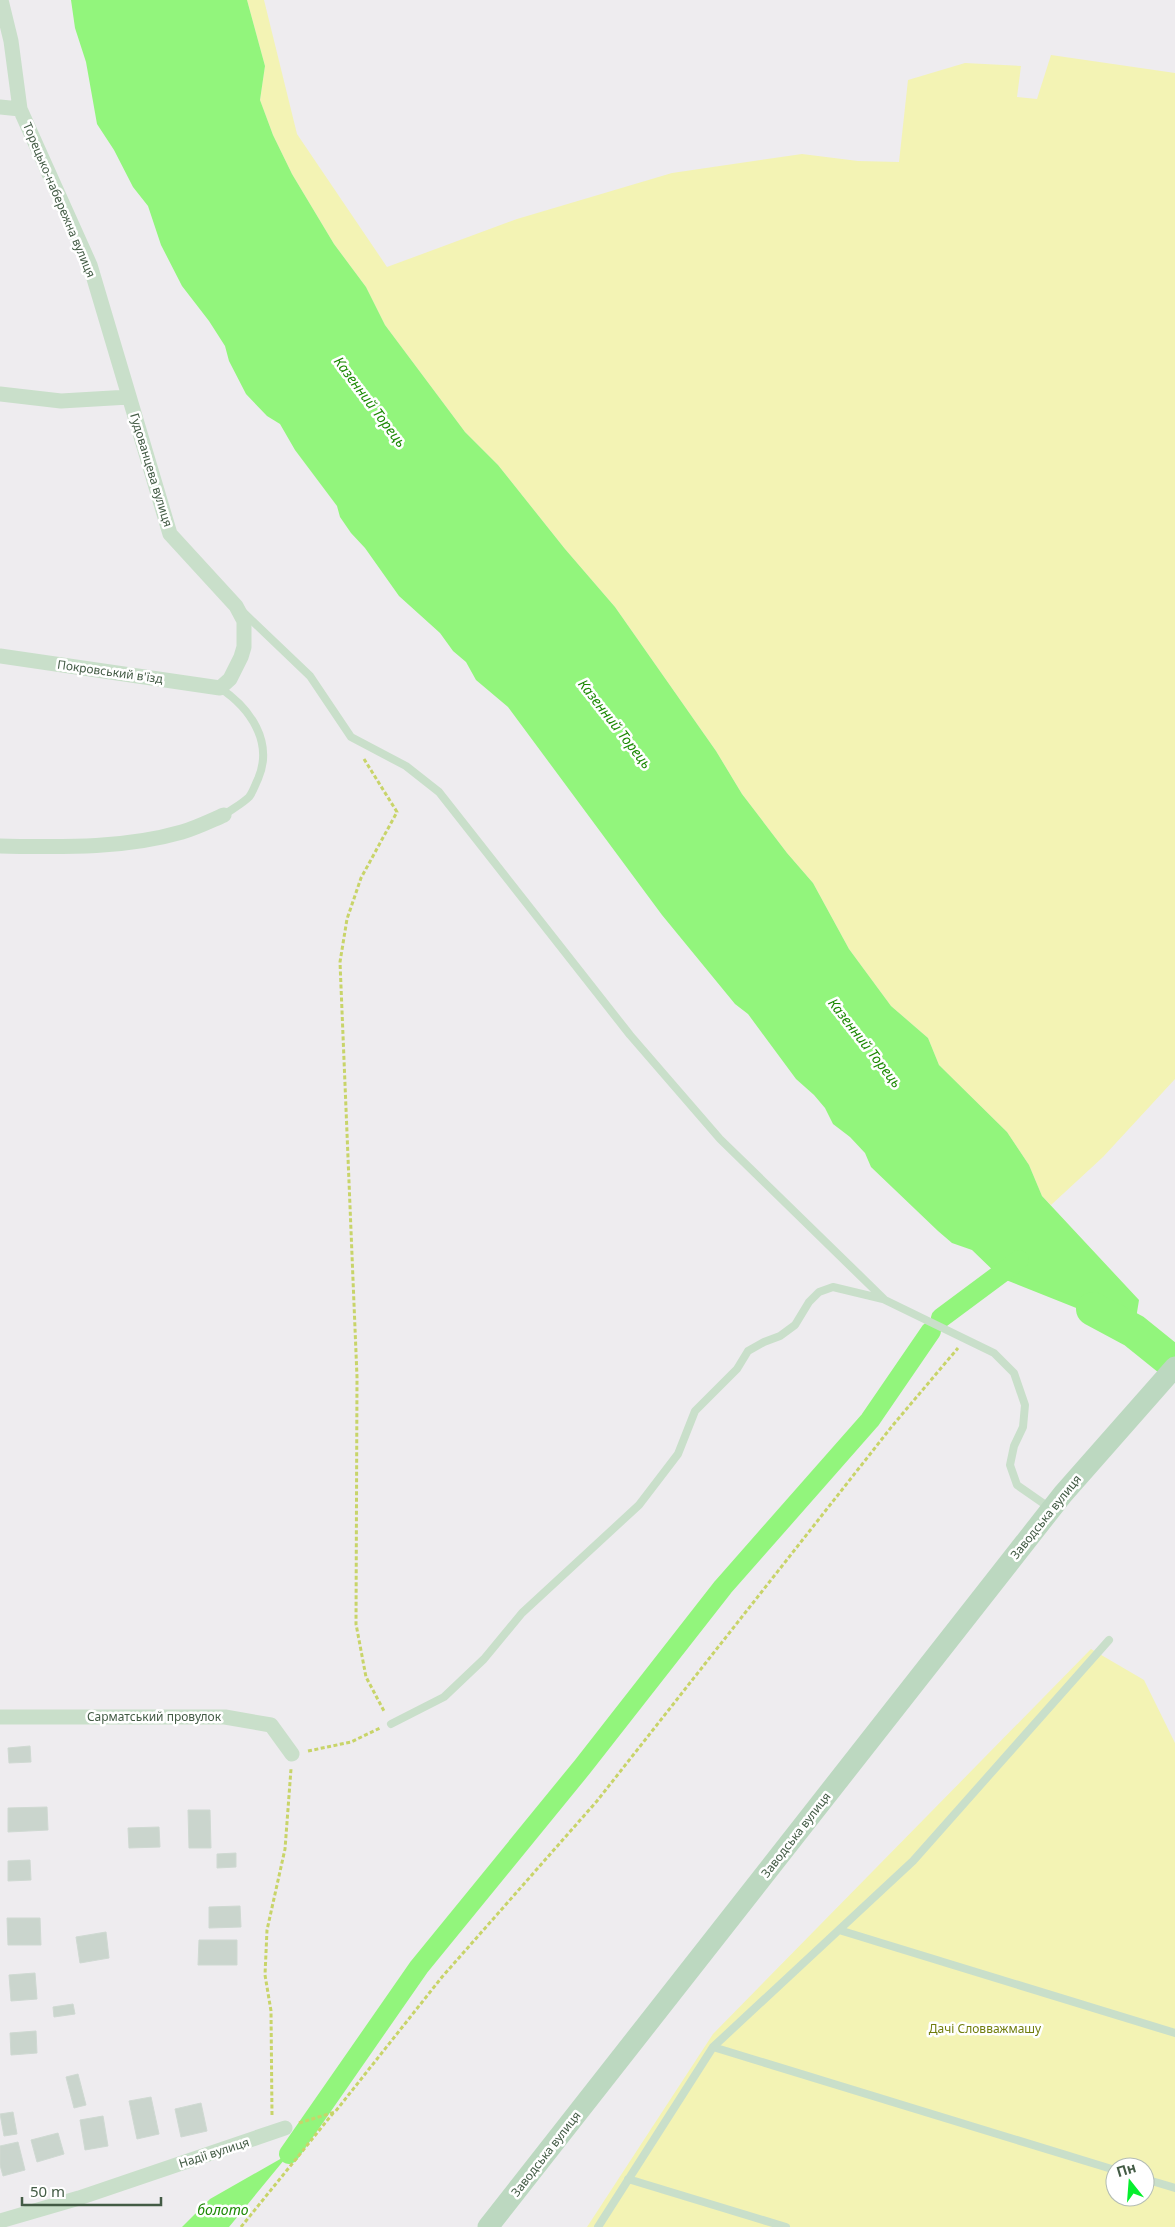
<svg xmlns="http://www.w3.org/2000/svg" width="1175" height="2227" font-family="'Noto Sans',sans-serif">
  <style>
    .green { fill: #f3f3b4; fill-rule: evenodd }
    .water { fill: #92f57c }
    .lines { fill: none; stroke-linecap: round; stroke-linejoin: round }
    .canal { stroke: #92f57c; stroke-width: 20 }
    .river { stroke: #92f57c; stroke-width: 34 }
    .building { fill: #cad5cd; stroke: #cfd9d2 }
    .path { stroke: #c8d469; stroke-width: 3; stroke-dasharray: 4 2.5; stroke-linecap: butt }
    .lane { stroke: #c9dfca; stroke-width: 8 }
    .street { stroke: #c9dfca; stroke-width: 15 }
    .secondary { stroke: #bcd8c0; stroke-width: 21 }
    .labels { text-anchor: middle; stroke-width: 5; stroke-linejoin: round; paint-order: stroke }
    .street-label { font-size: 12px; fill: #435b45; stroke: #fff }
    .park-label { font-size: 12px; fill: #717d0d; stroke: #fff }
    .water-label { font-size: 14px; font-style: italic; fill: #1c8904; stroke: #fff }
  </style>
  <rect width="100%" height="100%" fill="#eeecef"/>
  <path class="green" d="M247 0H264L297 134 387 267 517 219 672 173 802 154 858 161 899 162 908 80 965 63 1021 66 1017 97 1037 99 1051 55 1175 73V1079L1103 1157 1051 1205 1042 1196 1029 1165 1007 1132 939 1065 928 1038 891 1006 849 949 813 883 787 853 742 794 716 751 615 607 565 549 498 465 465 432 385 325 366 287 334 244 292 174 273 135 260 100 265 66Z
    M1091 1649 1144 1680 1175 1743V2227H587L713 2034ZM1115 2167H1145V2197H1115Z"/>
  <path class="water" d="M71 0H247L265 66 260 100 273 135 292 174 334 244 366 287 385 325 465 432 498 465 565 549 615 607 716 751 742 794 787 853 813 883 849 949 891 1006 928 1038 939 1065 1007 1132 1029 1165 1042 1196 1139 1300 1134 1331 1001 1278 972 1250 952 1243 938 1231 871 1167 865 1153 850 1137 833 1124 825 1108 814 1095 796 1079 748 1014 735 1004 662 915 508 707 476 680 466 662 453 651 440 633 399 596 365 548 351 533 340 517 337 506 295 450 280 424 267 416 246 394 229 361 225 346 209 321 182 286 161 245 148 206 133 187 114 150 97 124 86 62 75 28Z
    M289 2154 229 2227H182L210 2199Z"/>
  <g class="lines">
    <path class="canal" d="M941 1318 1019 1260
      M289 2154 419 1967 583 1766 723 1587 870 1420 931 1331"/>
    <path class="river" d="M1093 1309 1134 1331 1175 1364"/>
  </g>
  <path class="building" d="M30 1746 31 1762 9 1763 8 1748Z
    M47 1807 48 1830 8 1832V1808Z
    M188 1810H210L211 1848H189Z
    M159 1827 160 1847 129 1848 128 1828Z
    M236 1853V1867L217 1868V1854Z
    M30 1860 31 1880 8 1881V1861Z
    M240 1906 241 1927 209 1928V1907Z
    M7 1918H40L41 1945H8Z
    M106 1932 109 1958 80 1963 76 1937Z
    M199 1940H237V1965H198Z
    M35 1973 37 1999 11 2001 9 1975Z
    M73 2004 75 2014 54 2017 53 2007Z
    M36 2031 37 2053 11 2055 10 2033Z
    M78 2074 86 2105 74 2108 66 2077Z
    M151 2097 159 2134 137 2139 129 2101Z
    M201 2103 207 2131 181 2137 175 2109Z
    M13 2112 17 2134 4 2136 0 2114Z
    M103 2116 108 2146 85 2150 80 2120Z
    M58 2133 64 2154 37 2162 31 2140Z
    M18 2142 25 2170 3 2176 0 2165V2146Z"/>
  <g class="lines">
    <path class="path" d="M364 759 397 812 361 878 347 919 340 962 357 1377 356 1624 366 1677 385 1713
      M308 1751 351 1742 380 1728
      M272 2115 271 2011 265 1975 267 1930 285 1849 291 1769
      M299 2123 335 2112 442 1977 597 1801 893 1425 958 1348
      M241 2227 334 2112"/>
    <path class="lane" d="M244 613 310 676 351 737 406 766 439 792 630 1035 720 1139 885 1300 994 1353 1014 1373 1025 1405 1023 1427 1014 1446 1010 1465 1017 1485 1050 1508
      M220 688C250 708 274 742 258 779 255 785 253 792 249 797 242 804 232 809 224 815
      M391 1724 444 1697 484 1659 522 1613 639 1505 678 1454 695 1411 737 1369 748 1351 764 1342 780 1336 795 1325 809 1302 819 1292 833 1287 883 1299
      M839 1930 1175 2033
      M713 2047 1115 2170
      M628 2179 786 2227
      M1145 2179 1175 2188
      M598 2227 713 2047 913 1861 1109 1640"/>
    <path class="street" d="M0 107 20 109
      M0 394 61 401 129 397
      M0 656 220 688 230 679 241 657 244 647V621L236 606 170 534 90 265 20 109 11 41 1 0
      M0 846C61 847 123 849 182 832 196 828 210 821 224 815
      M0 1717H225L271 1725 292 1754
      M0 2221 79 2198 285 2128"/>
    <path class="secondary" d="M488 2227 1063 1494 1175 1367"/>
  </g>
  <g class="labels">
    <g class="street-label">
      <text transform="translate(59 200) rotate(67)" y="4">Торецько-набережна вулиця</text>
      <text transform="translate(151 470) rotate(73)" y="4">Гудованцева вулиця</text>
      <text transform="translate(110 672) rotate(8)" y="4">Покровський в'їзд</text>
      <text transform="translate(1046 1517) rotate(-51)" y="4">Заводська вулиця</text>
      <text x="154" y="1721">Сарматський провулок</text>
      <text transform="translate(796 1835) rotate(-52)" y="4">Заводська вулиця</text>
      <text transform="translate(214 2153) rotate(-18)" y="4">Надії вулиця</text>
      <text transform="translate(546 2154) rotate(-52)" y="4">Заводська вулиця</text>
    </g>
    <g class="park-label">
      <text x="985" y="2033">Дачі Словважмашу</text>
    </g>
    <g class="water-label">
      <text transform="translate(370 402) rotate(53)" y="5">Казенний Торець</text>
      <text transform="translate(615 724) rotate(52)" y="5">Казенний Торець</text>
      <text transform="translate(865 1043) rotate(52)" y="5">Казенний Торець</text>
      <text x="223" y="2215">болото</text>
    </g>
  </g>
  <g transform="translate(1130 2182) rotate(343)"><circle r="24" fill="#ffffff" stroke="#b4bdb5"/>
  <path d="M0-4L9 19L0 12L-9 19Z" fill="#06ef2e"/>
  <text y="-8" font-size="14" font-weight="bold" text-anchor="middle" fill="#435b45">Пн</text>
  </g>
  <path d="M22 2197v8h139v-8" fill="none" stroke="#435b45" stroke-width="2.5"/>
  <text x="30" y="2197" font-size="15" fill="#435b45" stroke="#ffffff" stroke-width="4" paint-order="stroke">50 m</text>
</svg>
